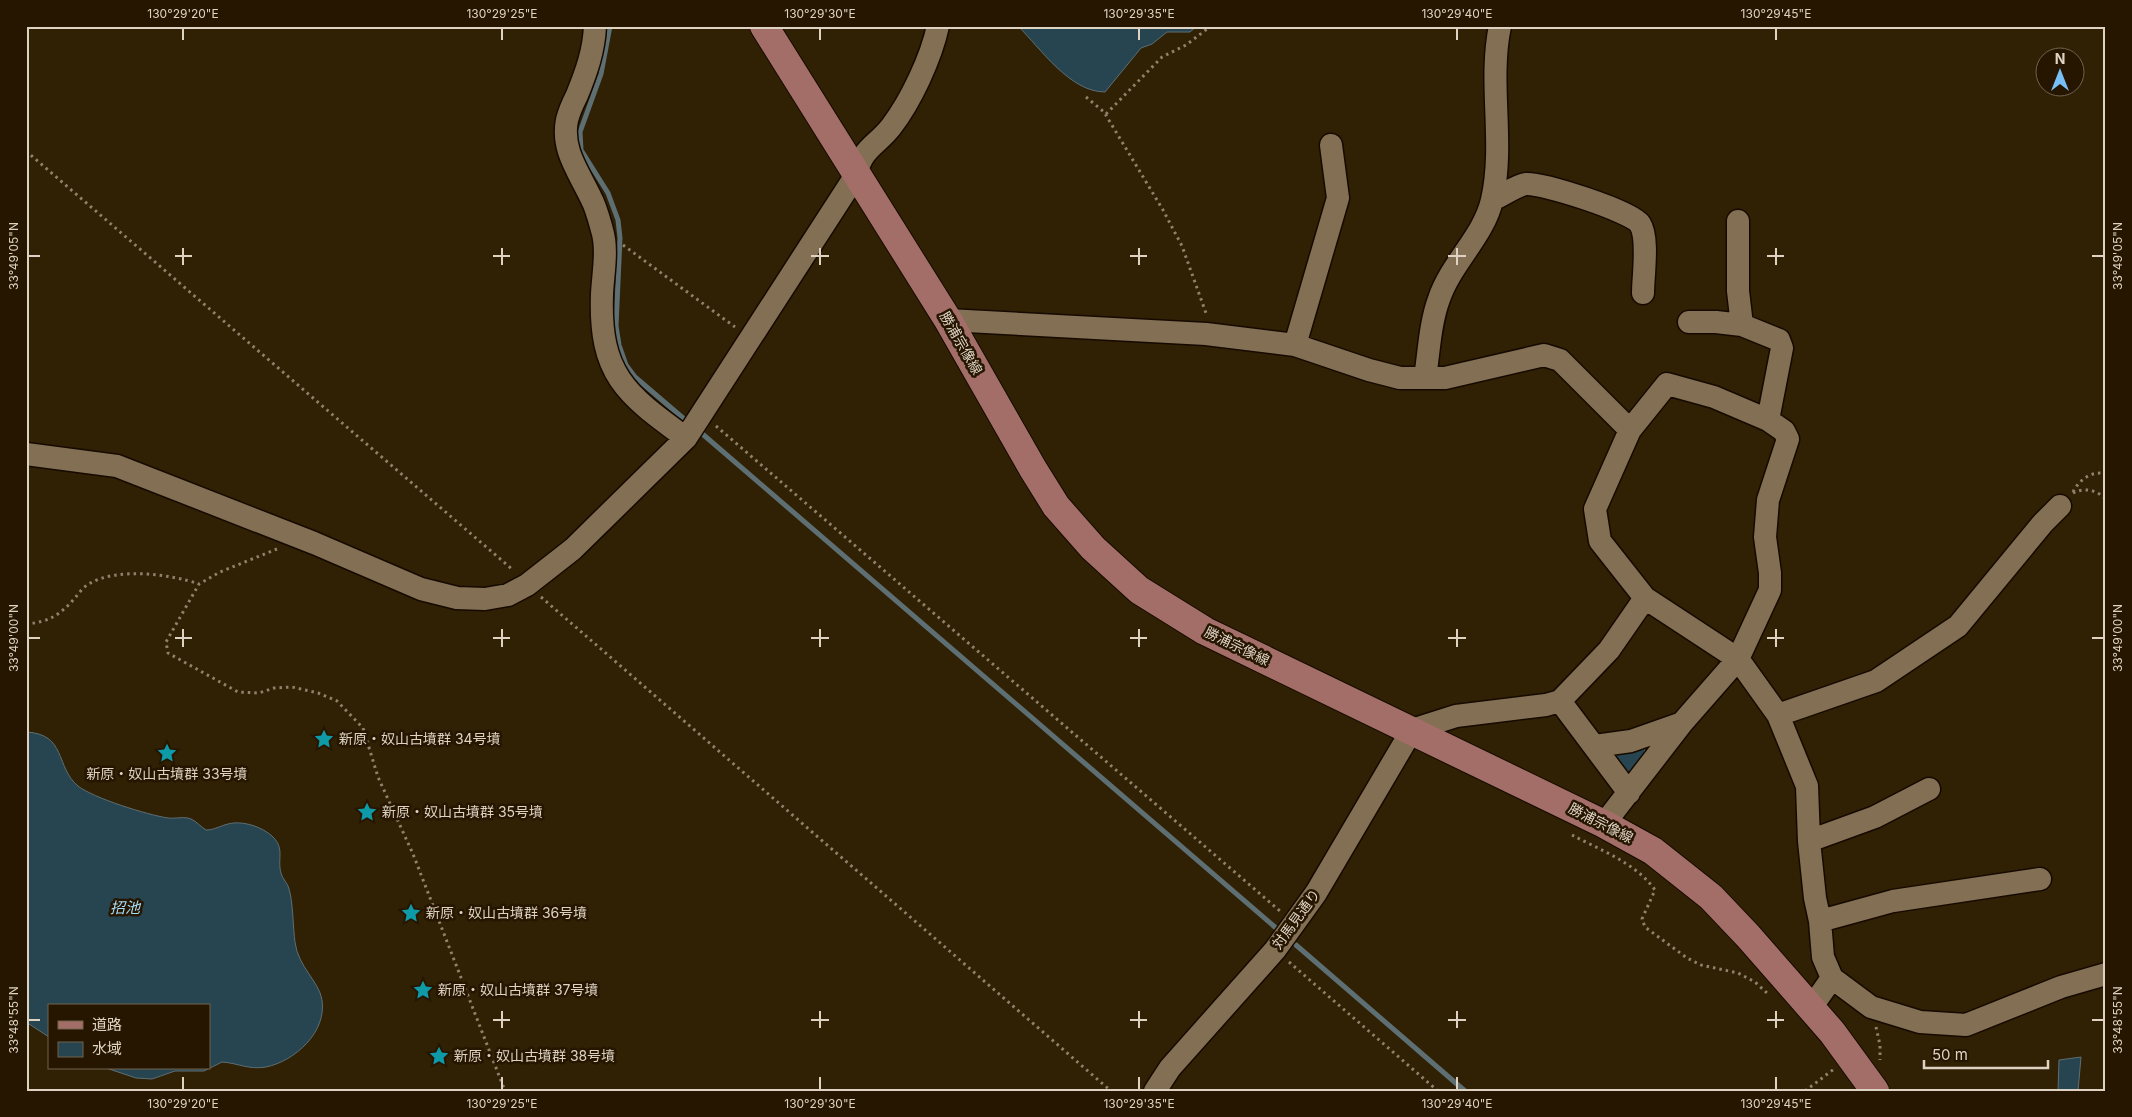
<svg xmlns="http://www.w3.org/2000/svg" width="2132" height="1117" font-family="Inter,'Noto Sans JP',sans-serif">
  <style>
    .water { fill: #274451; stroke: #5e6f73 }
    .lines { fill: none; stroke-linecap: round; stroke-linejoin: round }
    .stream { stroke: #5e6f73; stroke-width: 5 }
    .minor-casing { stroke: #160a00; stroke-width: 25 }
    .major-casing { stroke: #160a00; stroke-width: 30 }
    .path { stroke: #8f826c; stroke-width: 3; stroke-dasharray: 2.5 4; stroke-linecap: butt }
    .minor { stroke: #836f53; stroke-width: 22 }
    .major { stroke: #a36e67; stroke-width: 28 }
    .ticks { fill: none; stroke: #ded3c3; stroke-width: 2 }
    .labels { text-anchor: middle; stroke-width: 5; stroke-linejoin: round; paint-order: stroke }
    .street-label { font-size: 14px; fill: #ded3c3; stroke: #261600 }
    .poi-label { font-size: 14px; fill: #ded3c3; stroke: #261600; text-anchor: start }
    .water-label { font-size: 15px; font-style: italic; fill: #a4dffb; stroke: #261600 }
    .neatline { fill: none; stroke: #ded3c3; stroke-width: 2 }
    .ticks-label { font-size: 12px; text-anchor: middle; fill: #ded3c3 }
  </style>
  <rect width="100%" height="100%" fill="#302004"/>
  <path class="water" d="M1018 26H1197L1190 32H1167L1152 44 1141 48 1105 92C1070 92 1041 49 1018 26Z
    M26 732C67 734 55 767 78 786 93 798 148 815 168 818 175 819 184 816 191 819 196 821 201 827 206 830 214 830 220 826 228 824 242 820 263 827 273 837 285 849 277 859 281 873 282 879 288 883 289 889 293 901 293 928 295 942 298 967 319 981 322 1000 327 1032 295 1061 266 1067 248 1070 238 1063 222 1062L204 1071H175L152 1079 136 1078 106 1068H209V1006H49V1037L26 1022Z
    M1641 744 1646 753 1629 781 1610 757Z
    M2081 1057 2078 1091H2058L2059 1060Z"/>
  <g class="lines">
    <path class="stream" d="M610 26 601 74 580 132 581 150 608 193 618 220 620 238 616 326 619 345 626 365 635 377 690 424
      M699 431 1276 928
      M1296 945 1465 1091"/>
    <defs>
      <path id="minor" d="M595 26C594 51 586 73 577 95 573 103 569 112 567 120 561 150 579 172 591 198 596 207 599 219 602 230 608 249 603 274 602 294 599 375 626 394 686 438
        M1492 200C1502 196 1517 185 1526 184 1543 183 1631 211 1640 224 1649 238 1643 276 1643 293
        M948 320 1206 334 1295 345 1369 370 1400 378H1445L1544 355 1560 360 1630 430 1595 509 1600 541 1645 598 1738 659 1778 715 1807 786 1809 841 1815 898 1820 921 1823 957 1832 978 1811 1008
        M1689 322H1716L1742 325
        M1295 345 1338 198 1331 145
        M1425 378C1429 352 1430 323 1439 299 1451 263 1484 236 1492 200 1505 142 1488 84 1500 26
        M1630 430 1667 384 1714 397 1768 420
        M26 454 117 466 314 543 421 589 457 598 485 599 508 595 527 585 573 549 686 438 856 175C862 148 876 146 891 127 911 101 931 58 938 26
        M1560 701 1629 793
        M1778 715 1876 681 1958 626 2043 523 2060 506
        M1595 746 1631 741 1682 723
        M1604 824 1682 723 1738 659 1770 590V573L1765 537 1768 500 1788 439 1784 431 1768 420 1782 348 1779 340 1742 325 1738 291V221
        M1809 841 1875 817 1929 789
        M1820 921 1893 901 2040 879
        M1832 978 1871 1007 1920 1022 1966 1025 2061 987 2106 974
        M1155 1091 1170 1068 1275 950 1316 893 1412 730 1456 716 1546 705 1560 701 1609 650 1645 598"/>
      <path id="major" d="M764 26 948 320 1033 469 1056 506 1093 548 1139 590 1205 631 1604 824 1653 851 1711 897 1748 936 1832 1032 1875 1091"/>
    </defs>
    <use href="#minor" class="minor-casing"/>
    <use href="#major" class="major-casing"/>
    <path class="path" d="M1086 97 1104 112 1163 210 1182 246 1207 316
      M1106 114 1162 57 1186 45 1211 26
      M26 151 513 570
      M623 245 735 327
      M716 426 1280 911
      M2073 492C2079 480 2092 470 2106 474
      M2073 493C2085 487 2096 490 2106 499
      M277 549 220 572 199 584 166 642 168 653 238 692 259 693 274 688 292 687 318 693 337 701 363 728 378 777 413 854 505 1091
      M541 597 1111 1091
      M26 624C49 622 60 615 75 598 79 593 83 587 89 584 116 567 170 574 199 584
      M1572 835C1600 850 1636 863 1655 890L1642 919 1645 927 1687 958 1701 965 1738 973 1755 982 1768 994
      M1289 962 1438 1091
      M1876 1027 1880 1045V1060
      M26 1090 27 1091
      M1805 1091 1834 1069"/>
    <use href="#minor" class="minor"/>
    <use href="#major" class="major"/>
  </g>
  <path class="ticks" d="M183 28V40M502 28V40M820 28V40M1139 28V40M1457 28V40M1776 28V40M183 248V265M502 248V265M820 248V265M1139 248V265M1457 248V265M1776 248V265M28 256H40M175 256H192M493 256H510M811 256H829M1130 256H1147M1448 256H1466M1767 256H1784M2092 256H2104M183 629V647M502 629V647M820 629V647M1139 629V647M1457 629V647M1776 629V647M28 638H40M175 638H192M493 638H510M811 638H829M1130 638H1147M1448 638H1466M1767 638H1784M2092 638H2104M502 1011V1028M820 1011V1028M1139 1011V1028M1457 1011V1028M1776 1011V1028M28 1020H40M493 1020H510M811 1020H829M1130 1020H1147M1448 1020H1466M1767 1020H1784M2092 1020H2104M183 1077V1090M502 1077V1090M820 1077V1090M1139 1077V1090M1457 1077V1090M1776 1077V1090"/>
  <defs>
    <symbol id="sight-bare" viewBox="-9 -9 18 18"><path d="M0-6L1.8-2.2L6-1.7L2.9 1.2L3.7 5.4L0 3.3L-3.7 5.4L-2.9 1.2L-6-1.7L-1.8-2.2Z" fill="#0f9aa8" stroke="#261600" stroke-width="2.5" paint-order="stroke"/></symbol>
  </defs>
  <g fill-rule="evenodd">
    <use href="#sight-bare" x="310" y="725" width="28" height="28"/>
    <use href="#sight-bare" x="153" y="739" width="28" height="28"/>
    <use href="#sight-bare" x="353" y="798" width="28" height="28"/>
    <use href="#sight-bare" x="397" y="899" width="28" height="28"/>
    <use href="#sight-bare" x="409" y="976" width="28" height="28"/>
    <use href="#sight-bare" x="425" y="1042" width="28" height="28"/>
  </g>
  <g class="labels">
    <g class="street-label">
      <text transform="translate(961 343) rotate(60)" y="5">勝浦宗像線</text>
      <text transform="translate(1237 646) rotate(26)" y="5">勝浦宗像線</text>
      <text transform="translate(1601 823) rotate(27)" y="5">勝浦宗像線</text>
      <text transform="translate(1296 919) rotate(-54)" y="5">対馬見通り</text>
    </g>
    <g class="poi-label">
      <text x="339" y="744">新原・奴山古墳群 34号墳</text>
      <text x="167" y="779" text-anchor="middle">新原・奴山古墳群 33号墳</text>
      <text x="382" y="817">新原・奴山古墳群 35号墳</text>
      <text x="426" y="918">新原・奴山古墳群 36号墳</text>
      <text x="438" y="995">新原・奴山古墳群 37号墳</text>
      <text x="454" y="1061">新原・奴山古墳群 38号墳</text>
    </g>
    <g class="water-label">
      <text x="125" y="913">招池</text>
    </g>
  </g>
  <rect width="2132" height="1117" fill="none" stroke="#261600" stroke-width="55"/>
  <rect x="48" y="1004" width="162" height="65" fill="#261600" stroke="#70624e"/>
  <rect x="58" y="1021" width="25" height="8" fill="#a36e67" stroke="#70624e"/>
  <text x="92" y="1030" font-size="15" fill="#ded3c3">道路</text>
  <rect x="58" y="1042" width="25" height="15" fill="#274451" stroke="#70624e"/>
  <text x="92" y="1054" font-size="15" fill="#ded3c3">水域</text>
  <g transform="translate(2060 72)"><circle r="24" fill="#261600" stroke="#70624e"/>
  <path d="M0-4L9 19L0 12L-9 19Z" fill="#78bff8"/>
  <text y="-8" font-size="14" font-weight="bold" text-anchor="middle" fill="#ded3c3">N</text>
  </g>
  <path d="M1924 1060v8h124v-8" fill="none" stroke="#ded3c3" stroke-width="2.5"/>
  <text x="1932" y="1060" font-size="15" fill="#ded3c3" stroke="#261600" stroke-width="4" paint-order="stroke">50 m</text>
  <rect x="28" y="28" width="2076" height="1062" class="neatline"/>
  <g class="ticks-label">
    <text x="183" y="18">130°29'20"E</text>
    <text x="502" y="18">130°29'25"E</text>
    <text x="820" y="18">130°29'30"E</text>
    <text x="1139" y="18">130°29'35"E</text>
    <text x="1457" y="18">130°29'40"E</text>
    <text x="1776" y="18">130°29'45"E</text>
    <text transform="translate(14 256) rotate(-90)" y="4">33°49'05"N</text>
    <text transform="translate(2118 256) rotate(-90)" y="4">33°49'05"N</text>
    <text transform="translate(14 638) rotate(-90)" y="4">33°49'00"N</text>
    <text transform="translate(2118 638) rotate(-90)" y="4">33°49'00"N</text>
    <text transform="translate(14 1020) rotate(-90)" y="4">33°48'55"N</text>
    <text transform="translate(2118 1020) rotate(-90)" y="4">33°48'55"N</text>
    <text x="183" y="1108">130°29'20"E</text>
    <text x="502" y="1108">130°29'25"E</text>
    <text x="820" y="1108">130°29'30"E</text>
    <text x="1139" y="1108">130°29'35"E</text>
    <text x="1457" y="1108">130°29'40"E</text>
    <text x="1776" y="1108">130°29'45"E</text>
  </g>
</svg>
